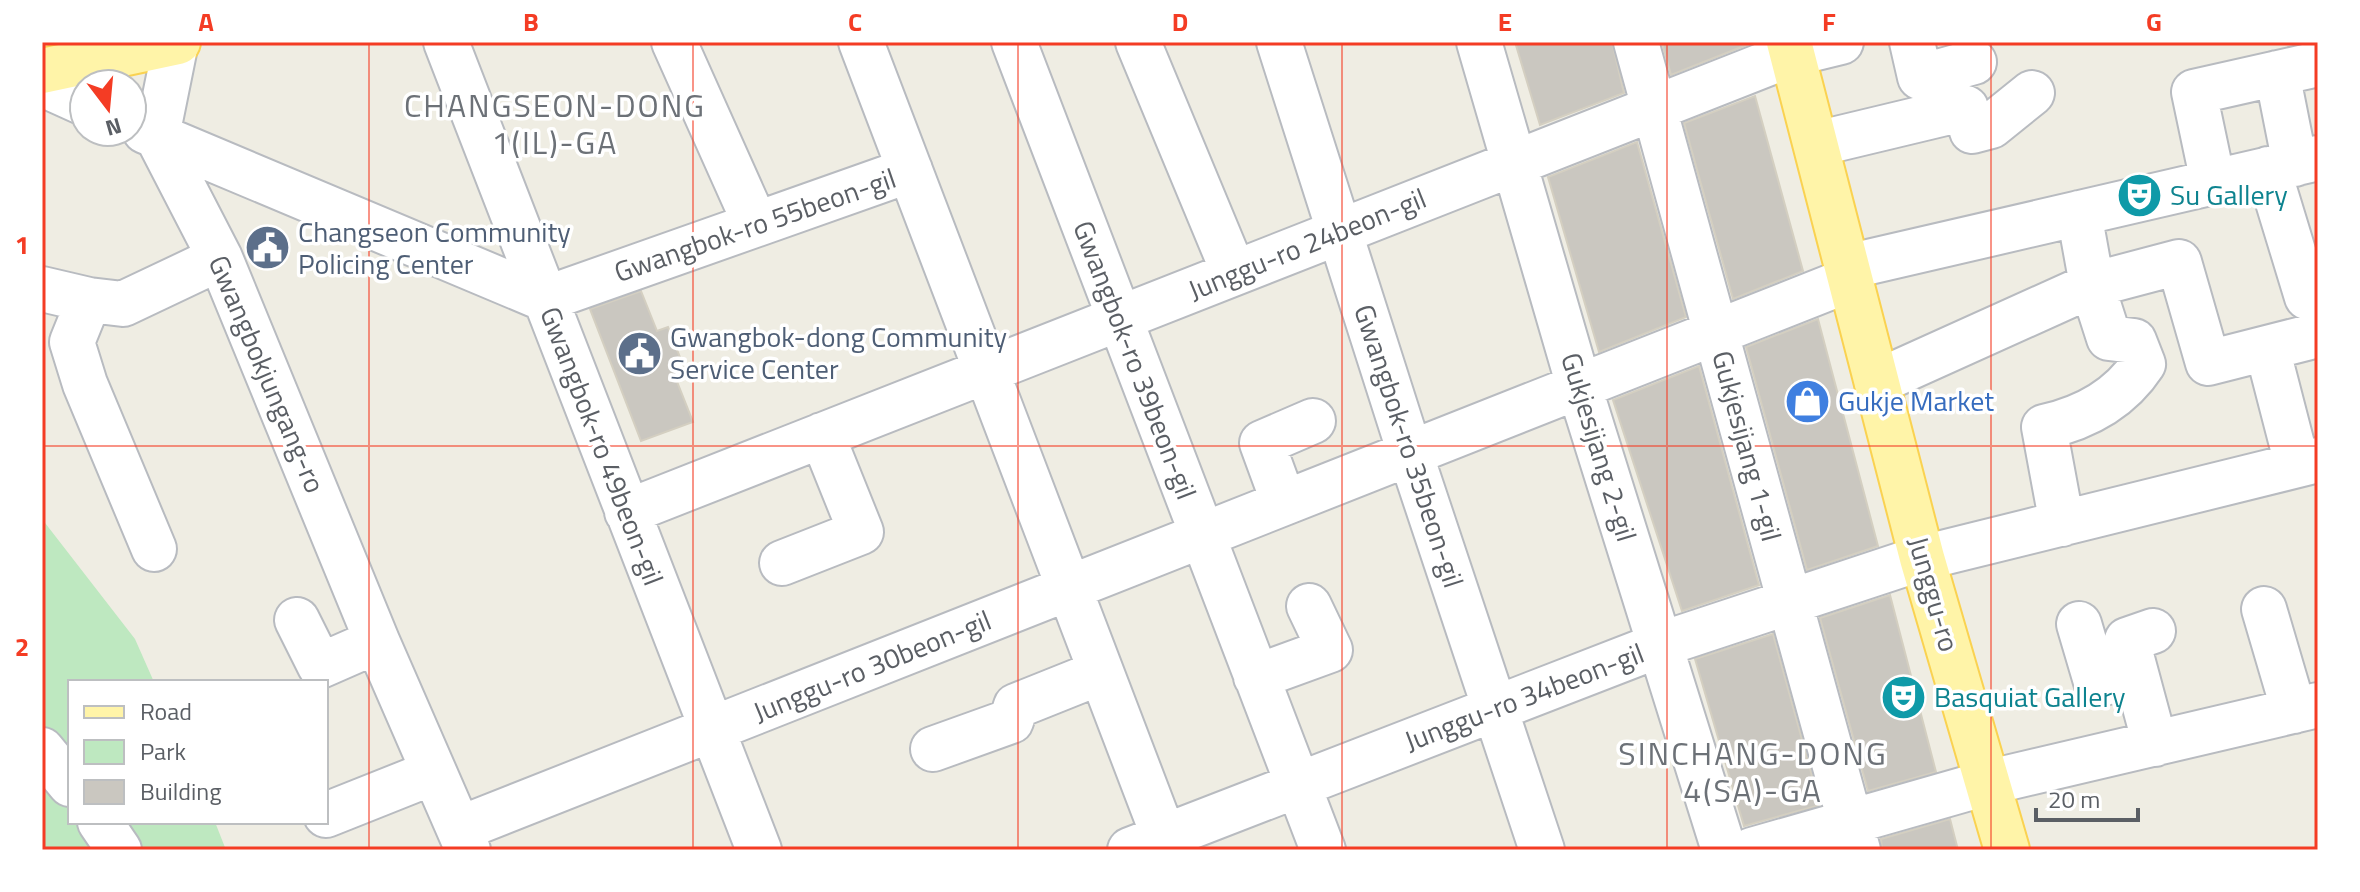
<svg xmlns="http://www.w3.org/2000/svg" width="2360" height="892" font-family="'Titillium Web',sans-serif">
  <style>
    .green { fill: #bee8c0 }
    .building { fill: #cac7c0; stroke: #d4cfc1; stroke-width: 2 }
    .lines { fill: none; stroke-linecap: round; stroke-linejoin: round }
    .minor-casing { stroke: #b8bbc0; stroke-width: 48 }
    .major-casing { stroke: #fad251; stroke-width: 48 }
    .minor { stroke: #fff; stroke-width: 44 }
    .major { stroke: #fff4a8; stroke-width: 44 }
    .grid { fill: none; stroke: #f43c24; stroke-width: 2; stroke-opacity: 0.55 }
    .labels { text-anchor: middle; stroke-width: 7; stroke-linejoin: round; paint-order: stroke }
    .culture-label { font-size: 28px; fill: #0d838f; stroke: #fff; text-anchor: start }
    .street-label { font-size: 28px; fill: #5b5f65; stroke: #fff }
    .service-label { font-size: 28px; fill: #4e5e75; stroke: #fff; text-anchor: start }
    .shop-label { font-size: 28px; fill: #366cbe; stroke: #fff; text-anchor: start }
    .quarter-label { font-size: 32px; letter-spacing: 2px; fill: #6c7177; stroke: #fff }
    .neatline { fill: none; stroke: #f43c24; stroke-width: 3 }
    .grid-label { font-size: 26px; text-anchor: middle; font-weight: bold; fill: #f43c24 }
  </style>
  <rect width="100%" height="100%" fill="#efede3"/>
  <path class="green" d="M42 519 135 639 154 682H70V822H215L226 850H42Z"/>
  <path class="building" d="M1515 42H1612L1624 93 1540 125Z
    M1662 42H1754L1671 75Z
    M1755 96 1803 271 1733 299 1684 123Z
    M1637 142 1686 317 1599 352 1548 177Z
    M641 291 657 331 668 327 687 375 676 379 693 422 641 441 590 309Z
    M1818 319 1878 546 1807 570 1746 347Z
    M1699 366 1759 585 1682 611 1613 400Z
    M1890 595 1936 772 1868 791 1820 618Z
    M1773 634 1820 805 1744 826 1695 659Z
    M1950 819 1958 850H1882L1881 839Z"/>
  <g class="lines">
    <defs>
      <path id="minor" d="M176 42 157 136 545 299 910 170
        M446 42 759 850
        M674 42 755 223
        M861 42 1169 850
        M1014 42 1323 850
        M1138 42 1234 273
        M1279 42 1410 453 1542 850
        M1479 42 1579 386 1724 850
        M1636 42 1858 850
        M1912 42 1920 77 1974 62
        M2277 73 2295 164
        M42 84 84 103
        M145 131 157 136 220 258 377 641 468 850
        M1816 144 1966 108 1972 131 1991 126 2032 93
        M2268 169 2307 297
        M2213 182 2194 92 2318 64
        M1847 267 2318 158
        M42 289 89 300
        M2267 348 2297 464
        M1877 382 2092 285 2179 262 2208 363 2318 335
        M1284 503 1262 443 1313 421
        M627 512 1792 54 1841 42
        M2062 524 2044 427C2085 418 2120 399 2143 364L2134 341 2109 338 2092 285 2079 213
        M154 549 85 384 72 342 89 300 123 304 220 258
        M782 563 861 532 822 435
        M2264 609 2294 711
        M297 620 320 666 377 641
        M2079 624 2097 685 2136 674
        M2153 631 2127 640 2155 744
        M1256 677 1330 650 1309 606
        M933 749 1011 721 1016 706 1101 672
        M42 750 70 784
        M326 815 434 772
        M100 822 119 850
        M459 829 1851 279
        M1130 850 1662 644 1922 558 2318 460
        M1752 850 1990 782 2318 705"/>
      <path id="major" d="M1789 42 1922 558 2007 850
        M42 71 178 42"/>
    </defs>
    <use href="#minor" class="minor-casing"/>
    <use href="#major" class="major-casing"/>
    <use href="#minor" class="minor"/>
    <use href="#major" class="major"/>
  </g>
  <path class="grid" d="M369 42V850M693 42V850M1018 42V850M1342 42V850M1667 42V850M1991 42V850M42 446H2318"/>
  <defs>
    <symbol id="theatre-disc" viewBox="-11 -11 22 22"><circle r="9.5" fill="#0f9aa8" stroke="#fff"/><path d="M-5-5.5Q0-4 5-5.5V0Q5 5 0 6Q-5 5-5 0ZM-3.3-2.5H-1v1.5H-3.3ZM1-2.5H3.3v1.5H1ZM-2.8 1Q0 5.5 2.8 1Z" fill="#fff"/></symbol>
    <symbol id="civic-disc" viewBox="-11 -11 22 22"><circle r="9.5" fill="#5c6f8a" stroke="#fff"/><path d="M-.6-6.5H3V-4.5H.6V-3L4-1V1h2V6H-6V1h2V-1L-.6-3ZM-1.2 2.5V6h2.4V2.5Z" fill="#fff"/></symbol>
    <symbol id="shop-disc" viewBox="-11 -11 22 22"><circle r="9.5" fill="#3f7fe0" stroke="#fff"/><path d="M-5-2.5h2.3a2.7 3.5 0 0 1 5.4 0H5L5.5 6h-11ZM-1.5-2.5h3a1.5 2.3 0 0 0-3 0Z" fill="#fff"/></symbol>
  </defs>
  <g fill-rule="evenodd">
    <use href="#theatre-disc" x="2114" y="170" width="51" height="51"/>
    <use href="#civic-disc" x="242" y="222" width="51" height="51"/>
    <use href="#civic-disc" x="614" y="328" width="51" height="51"/>
    <use href="#shop-disc" x="1782" y="376" width="51" height="51"/>
    <use href="#theatre-disc" x="1878" y="672" width="51" height="51"/>
  </g>
  <g class="labels">
    <g class="culture-label">
      <text x="2170" y="205">Su Gallery</text>
      <text x="1934" y="707">Basquiat Gallery</text>
    </g>
    <g class="street-label">
      <text transform="translate(755 225) rotate(-19)" y="10">Gwangbok-ro 55beon-gil</text>
      <text transform="translate(1307 244) rotate(-22)" y="10">Junggu-ro 24beon-gil</text>
      <text transform="translate(1135 360) rotate(69)" y="10">Gwangbok-ro 39beon-gil</text>
      <text transform="translate(267 374) rotate(67)" y="10">Gwangbokjungang-ro</text>
      <text transform="translate(602 446) rotate(69)" y="10">Gwangbok-ro 49beon-gil</text>
      <text transform="translate(1409 446) rotate(72)" y="10">Gwangbok-ro 35beon-gil</text>
      <text transform="translate(1747 446) rotate(75)" y="10">Gukjesijang 1-gil</text>
      <text transform="translate(1599 447) rotate(73)" y="10">Gukjesijang 2-gil</text>
      <text transform="translate(1934 594) rotate(74)" y="10">Junggu-ro</text>
      <text transform="translate(872 666) rotate(-22)" y="10">Junggu-ro 30beon-gil</text>
      <text transform="translate(1524 697) rotate(-21)" y="10">Junggu-ro 34beon-gil</text>
    </g>
    <g class="service-label">
      <text x="298" y="242">Changseon Community<tspan x="298" dy="32">Policing Center</tspan></text>
      <text x="670" y="347">Gwangbok-dong Community<tspan x="670" dy="32">Service Center</tspan></text>
    </g>
    <g class="shop-label">
      <text x="1838" y="411">Gukje Market</text>
    </g>
    <g class="quarter-label">
      <text x="555" y="117">CHANGSEON-DONG<tspan x="555" dy="37">1(IL)-GA</tspan></text>
      <text x="1753" y="765">SINCHANG-DONG<tspan x="1753" dy="37">4(SA)-GA</tspan></text>
    </g>
  </g>
  <rect width="2360" height="892" fill="none" stroke="#ffffff" stroke-width="88"/>
  <rect x="68" y="680" width="260" height="144" fill="#ffffff" stroke="#bdbfc1" stroke-width="2"/>
  <rect x="84" y="706" width="40" height="12" fill="#fff4a8" stroke="#bdbfc1" stroke-width="2"/>
  <text x="140" y="720" font-size="24" fill="#5b5f65">Road</text>
  <rect x="84" y="740" width="40" height="24" fill="#bee8c0" stroke="#bdbfc1" stroke-width="2"/>
  <text x="140" y="760" font-size="24" fill="#5b5f65">Park</text>
  <rect x="84" y="780" width="40" height="24" fill="#cac7c0" stroke="#bdbfc1" stroke-width="2"/>
  <text x="140" y="800" font-size="24" fill="#5b5f65">Building</text>
  <g transform="translate(108 108) rotate(164)"><circle r="38" fill="#ffffff" stroke="#bdbfc1" stroke-width="2"/>
  <path d="M0-6L14 30L0 20L-14 30Z" fill="#f43c24"/>
  <text y="-12" font-size="22" font-weight="bold" text-anchor="middle" fill="#5b5f65">N</text>
  </g>
  <path d="M2036 808v12h102v-12" fill="none" stroke="#5b5f65" stroke-width="4"/>
  <text x="2048" y="808" font-size="24" fill="#5b5f65" stroke="#ffffff" stroke-width="6" paint-order="stroke">20 m</text>
  <rect x="44" y="44" width="2272" height="804" class="neatline"/>
  <g class="grid-label">
    <text x="206" y="31">A</text>
    <text x="531" y="31">B</text>
    <text x="855" y="31">C</text>
    <text x="1180" y="31">D</text>
    <text x="1505" y="31">E</text>
    <text x="1829" y="31">F</text>
    <text x="2154" y="31">G</text>
    <text x="22" y="254">1</text>
    <text x="22" y="656">2</text>
  </g>
</svg>
